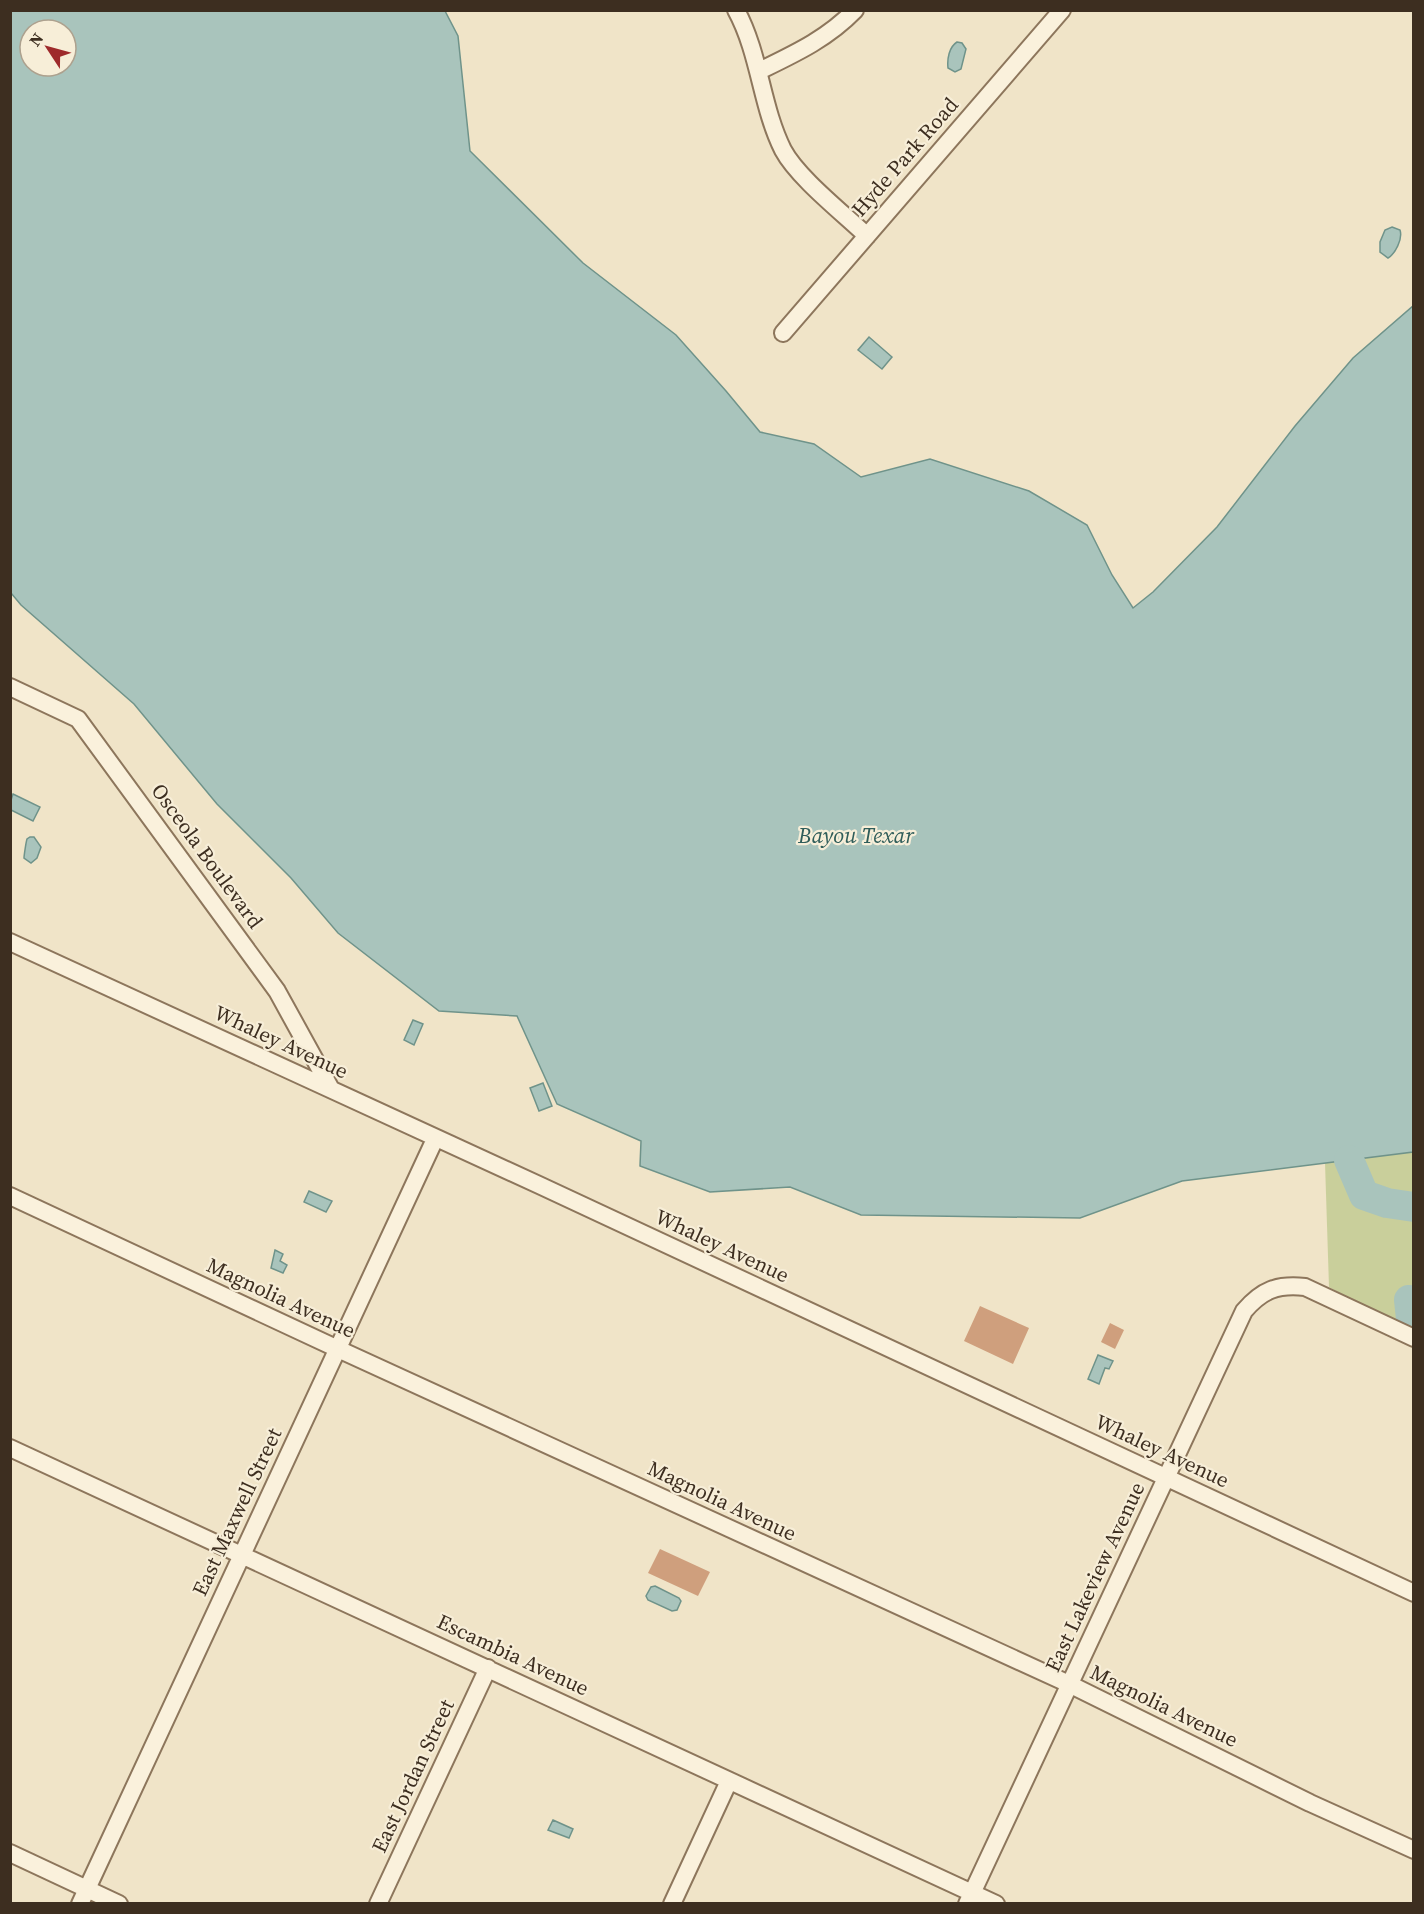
<svg xmlns="http://www.w3.org/2000/svg" width="1424" height="1914" font-family="'Source Serif 4',serif">
  <style>
    .green { fill: #c9cf9b }
    .water { fill: #a9c4bc; stroke: #6f938a; stroke-width: 1.5; fill-rule: evenodd }
    .lines { fill: none; stroke-linecap: round; stroke-linejoin: round }
    .river { stroke: #a9c4bc; stroke-width: 30 }
    .building { fill: #cf9f7d }
    .minor-casing { stroke: #8d765c; stroke-width: 20 }
    .minor { stroke: #faf1dc; stroke-width: 16 }
    .labels { text-anchor: middle; stroke-width: 4.5; stroke-linejoin: round; paint-order: stroke }
    .street-label { font-size: 21px; fill: #3d2e20; stroke: #f7eed8 }
    .water-label { font-size: 22px; font-style: italic; fill: #2f5d5a; stroke: #f7eed8 }
  </style>
  <rect width="100%" height="100%" fill="#f0e4c8"/>
  <path class="green" d="M1413 1152V1328L1394 1324 1329 1287 1325 1163Z"/>
  <path class="water" d="M10 11H445L458 36 470 151 583 263 676 335 726 391 760 432 814 444 861 477 930 459 1029 491 1087 525 1112 575 1133 608 1153 592 1217 527 1295 426 1353 358 1413 306V1152L1182 1181 1080 1218 861 1215 790 1187 710 1192 640 1166 641 1141 557 1104 517 1016 439 1011 338 933 291 878 217 804 134 704 21 605 11 593ZM30 30H66V66H30Z
    M957 42 962 43 966 49 961 69 955 72 948 68C947 59 949 47 957 42Z
    M1392 227 1400 230C1403 239 1395 254 1388 258L1380 252V242L1385 230Z
    M869 337 892 357 882 369 858 350Z
    M13 794 40 807 33 821 11 810V800Z
    M30 837H34L41 847 37 858 31 863 24 858C24 856 26 842 27 839Z
    M413 1020 423 1024 414 1045 404 1040Z
    M543 1083 552 1106 539 1111 530 1088Z
    M309 1191 332 1201 326 1212 304 1202Z
    M275 1250 283 1254 280 1261 287 1265 283 1273 271 1268Z
    M1098 1355 1113 1361 1109 1369 1105 1368 1099 1384 1088 1379Z
    M655 1586 679 1598 681 1601 677 1610 672 1611 648 1600 646 1596 651 1587Z
    M553 1820 573 1829 569 1838 548 1830Z"/>
  <g class="lines">
    <path class="river" d="M1349 1160 1364 1195 1387 1203 1414 1207
      M1411 1319 1409 1300 1414 1302"/>
  </g>
  <path class="building" d="M980 1306 1029 1328 1013 1364 964 1341Z
    M1110 1323 1124 1330 1115 1349 1101 1342Z
    M660 1549 710 1572 698 1596 648 1573Z"/>
  <g class="lines">
    <defs>
      <path id="minor" d="M736 10C760 54 761 106 783 150 798 178 843 213 867 236
        M759 71C794 54 827 39 855 10
        M783 333 1062 10
        M10 687 78 719 277 991 331 1089
        M10 942 539 1185 1414 1593
        M10 1196 338 1349 1069 1684 1310 1803 1414 1850
        M10 1448 996 1904
        M10 1853 119 1904
        M80 1904 435 1139
        M378 1904 488 1668
        M672 1904 729 1781
        M967 1904 1244 1311C1262 1290 1277 1284 1305 1287L1414 1338"/>
    </defs>
    <use href="#minor" class="minor-casing"/>
    <use href="#minor" class="minor"/>
  </g>
  <g class="labels">
    <g class="street-label">
      <text transform="translate(905 157) rotate(-49)" y="7">Hyde Park Road</text>
      <text transform="translate(207 856) rotate(54)" y="7">Osceola Boulevard</text>
      <text transform="translate(281 1042) rotate(25)" y="7">Whaley Avenue</text>
      <text transform="translate(722 1246) rotate(25)" y="7">Whaley Avenue</text>
      <text transform="translate(281 1298) rotate(25)" y="7">Magnolia Avenue</text>
      <text transform="translate(1162 1451) rotate(25)" y="7">Whaley Avenue</text>
      <text transform="translate(722 1501) rotate(25)" y="7">Magnolia Avenue</text>
      <text transform="translate(237 1512) rotate(-65)" y="7">East Maxwell Street</text>
      <text transform="translate(1095 1577) rotate(-65)" y="7">East Lakeview Avenue</text>
      <text transform="translate(513 1655) rotate(25)" y="7">Escambia Avenue</text>
      <text transform="translate(1164 1706) rotate(26)" y="7">Magnolia Avenue</text>
      <text transform="translate(413 1776) rotate(-65)" y="7">East Jordan Street</text>
    </g>
    <g class="water-label">
      <text x="856" y="843">Bayou Texar</text>
    </g>
  </g>
  <rect width="1424" height="1914" fill="none" stroke="#3d2e20" stroke-width="24"/>
  <g transform="translate(48 48) rotate(306)"><circle r="28" fill="#f7eed8" stroke="#ada18e" stroke-width="1.5"/>
  <path d="M0-4.5L10 22L0 15L-10 22Z" fill="#9e2a2b"/>
  <text y="-9" font-size="16" font-weight="bold" text-anchor="middle" fill="#3d2e20">N</text>
  </g>
</svg>
